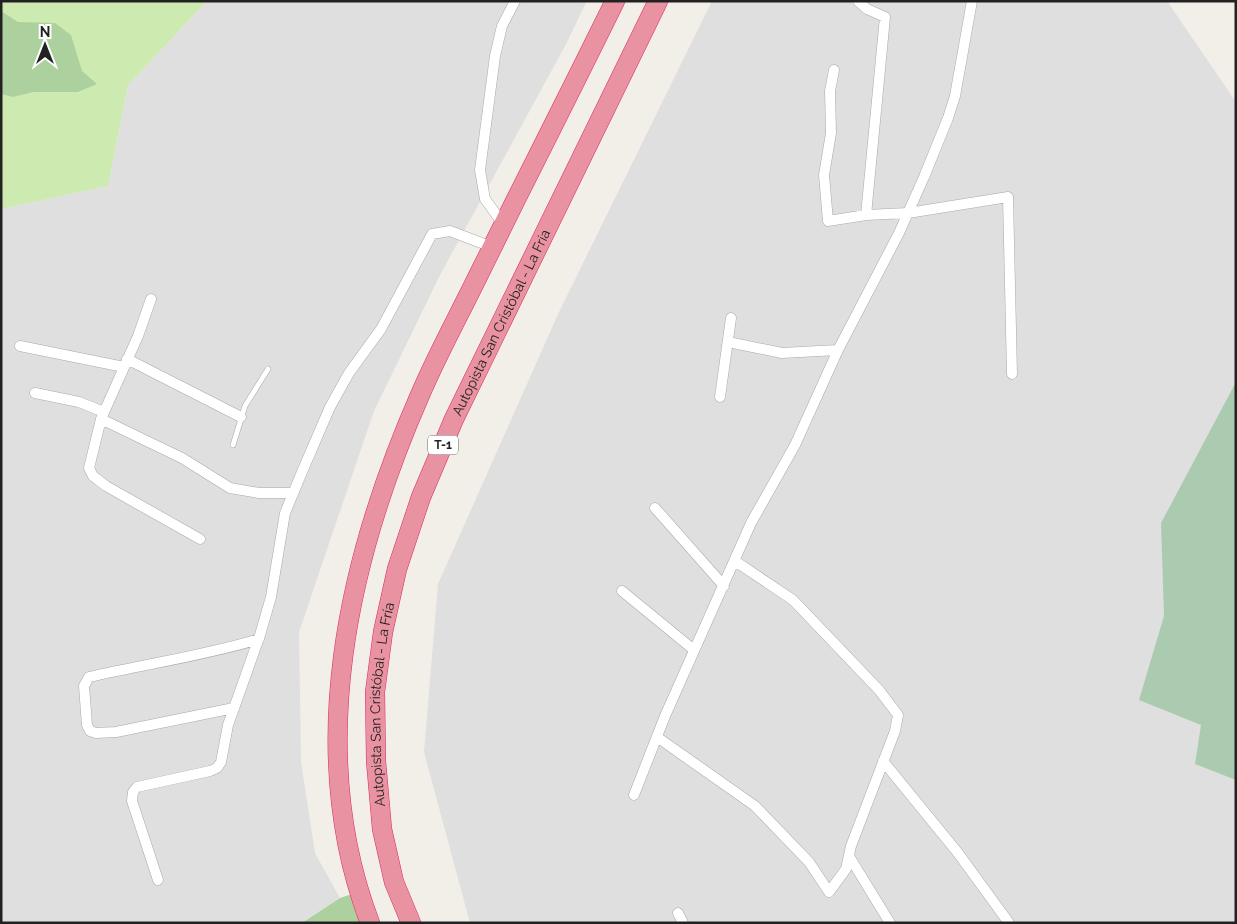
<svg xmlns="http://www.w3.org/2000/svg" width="1237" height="924" font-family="Raleway,sans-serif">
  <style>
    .residential { fill: #e0dfdf }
    .grass { fill: #cdebb0 }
    .forest { fill: #add19e }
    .cemetery { fill: #aacbaf }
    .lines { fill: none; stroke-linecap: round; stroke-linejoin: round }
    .lane-casing { stroke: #a9a9a9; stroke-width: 6 }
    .street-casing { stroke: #a9a9a9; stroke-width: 11 }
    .highway-casing { stroke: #dc2a67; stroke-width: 20 }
    .lane { stroke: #fff; stroke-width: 5 }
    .street { stroke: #fff; stroke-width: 10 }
    .highway { stroke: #e892a2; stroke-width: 19 }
    .labels { text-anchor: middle; stroke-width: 5; stroke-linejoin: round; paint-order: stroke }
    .shield { fill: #fff; stroke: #646464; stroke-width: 1 }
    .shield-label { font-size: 12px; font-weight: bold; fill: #222 }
    .street-label { font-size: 14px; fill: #222; stroke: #fff }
  </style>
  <rect width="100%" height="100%" fill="#f2efe9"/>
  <path class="residential" d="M207 1H587L565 46 440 275 374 411 299 632 301 762 315 853 340 898 302 923H1V209L108 186 128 85Z
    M712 1H1167L1236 102V923H470L424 752 438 584 559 312Z"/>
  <path class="grass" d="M1 1H207L128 85 108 186 1 209Z"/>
  <path class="forest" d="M1 11 18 22 55 23 71 35 82 71 97 84 78 92H33L13 97 1 94Z
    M358 892 370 923H302L340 898Z"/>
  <path class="cemetery" d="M1236 382V780L1195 764 1201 725 1139 700 1164 616 1161 523Z"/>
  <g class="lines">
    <defs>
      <path id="lane" d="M233 445 245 406 268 369"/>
      <path id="street" d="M858 1 867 9 885 17 866 215
        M834 70 830 91 831 133 824 175 828 221 866 215 908 213 1008 197 1012 374
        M503 224 485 199 480 170 495 56 502 26 515 1
        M151 299 138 336 101 419 89 468 93 476 106 486 200 539
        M728 342 782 353 838 350
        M20 346 124 367
        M127 359 241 417
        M35 393 79 402 104 412
        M720 397 731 318
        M101 419 182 458 230 488 259 493H293
        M655 508 724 586
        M622 591 694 650
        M234 708 116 732 96 733 90 731 87 725 84 686 89 677C145 664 203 656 259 639
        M657 737 755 806 809 862 829 892 846 869 851 846 895 731 898 715 879 690 793 600 735 561
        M883 761 958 853 1009 923
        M634 795 665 716 751 523 795 445 838 350 899 233 924 177 948 118 955 96 972 1
        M849 856 890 923
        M158 880 132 801 133 792 137 787 210 771 217 768 221 762 228 725 260 635 271 597 285 513 302 472 330 407 349 373 381 329 432 234 450 231 492 247
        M678 913 683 923"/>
      <g id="highway">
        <path d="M370 923C304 750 348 559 420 395 437 355 459 315 478 276 523 184 570 93 615 1"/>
        <path id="s1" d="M411 923 394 882 382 829 376 761 375 692 383 632 397 569 421 497 454 419 658 1"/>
      </g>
    </defs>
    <use href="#lane" class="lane-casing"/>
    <use href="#street" class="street-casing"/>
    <use href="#highway" class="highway-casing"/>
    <use href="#lane" class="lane"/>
    <use href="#street" class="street"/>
    <use href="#highway" class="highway"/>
  </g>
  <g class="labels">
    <rect class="shield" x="428" y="435.5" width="30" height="19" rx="4"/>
    <g class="shield-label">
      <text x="443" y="449">T-1</text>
    </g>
    <g class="street-label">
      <text dy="5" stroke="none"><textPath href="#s1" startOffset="629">Autopista San Cristóbal - La Fría</textPath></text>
      <text dy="5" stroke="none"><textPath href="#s1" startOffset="224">Autopista San Cristóbal - La Fría</textPath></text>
    </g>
  </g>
  <rect width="1237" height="924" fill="none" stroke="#222222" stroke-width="5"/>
  <g transform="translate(45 45)" stroke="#ffffff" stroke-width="4" paint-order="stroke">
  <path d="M0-4L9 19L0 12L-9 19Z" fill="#222222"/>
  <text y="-8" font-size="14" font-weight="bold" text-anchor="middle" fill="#222222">N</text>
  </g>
</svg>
